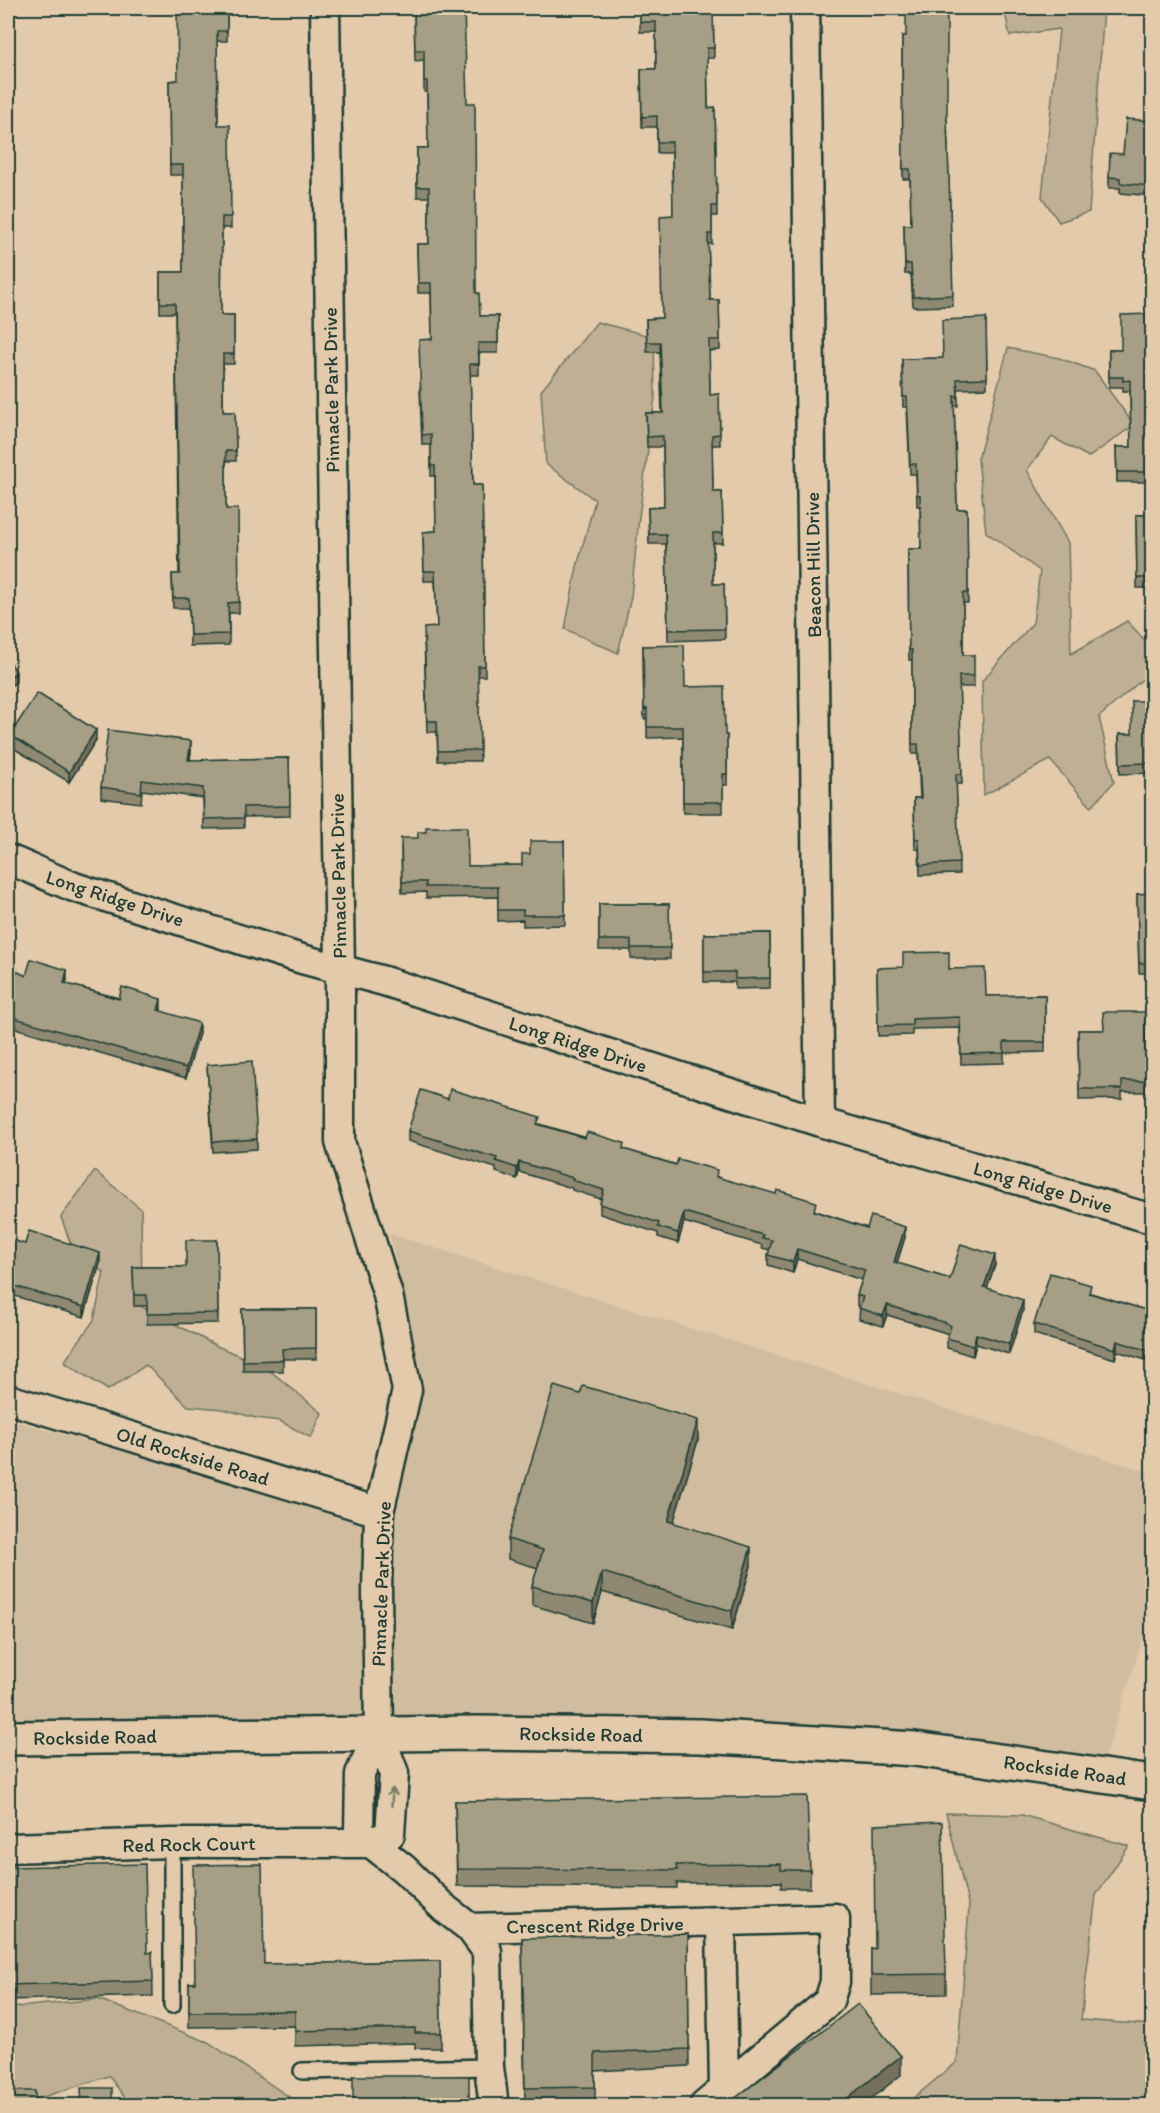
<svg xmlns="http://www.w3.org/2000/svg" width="1160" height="2113" font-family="Itim,sans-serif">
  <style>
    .built { fill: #d0bd9f }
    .green { fill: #bfb095; stroke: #6f7664; stroke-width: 1.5 }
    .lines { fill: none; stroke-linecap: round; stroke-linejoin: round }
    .lane-casing { stroke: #1f3d34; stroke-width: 20 }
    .street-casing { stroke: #1f3d34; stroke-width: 33 }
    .primary-casing { stroke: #1f3d34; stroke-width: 38 }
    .lane { stroke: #e2caaa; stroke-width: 15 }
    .street { stroke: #e2caaa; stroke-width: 28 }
    .primary { stroke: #e2caaa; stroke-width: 33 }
    .wall { fill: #8f8972; stroke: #1f3d34; stroke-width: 1.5 }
    .shaded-wall { fill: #746f5d; stroke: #1f3d34; stroke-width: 1.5 }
    .building { fill: #a69f85; stroke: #1f3d34; stroke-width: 1.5 }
    .oneway { stroke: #777c69 }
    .labels { text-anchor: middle; stroke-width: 6; stroke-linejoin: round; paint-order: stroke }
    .street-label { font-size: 20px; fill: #1f3d34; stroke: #e2caaa }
  </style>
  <rect width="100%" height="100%" fill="#e2caaa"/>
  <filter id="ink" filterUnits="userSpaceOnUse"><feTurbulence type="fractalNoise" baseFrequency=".0167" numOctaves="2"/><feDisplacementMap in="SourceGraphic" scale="12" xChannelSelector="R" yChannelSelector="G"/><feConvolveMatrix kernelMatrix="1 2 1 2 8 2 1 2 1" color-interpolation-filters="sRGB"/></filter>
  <g filter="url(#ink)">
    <path class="built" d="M390 1234 1152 1473V1610L1104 1760 952 1737 689 1720 8 1724V1419L391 1527 421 1391Z"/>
    <path class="green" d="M1004 8H1104L1089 212 1059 222 1042 197 1059 29 1010 36Z
      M597 322 654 337 655 397 639 517 631 597 618 653 565 629 577 567 595 500 546 464 541 391Z
      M1008 348 1059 358 1095 371 1134 425 1089 457 1052 437 1027 470 1068 543 1071 654 1127 621 1152 648V671L1099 717 1114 782 1091 807 1050 760 984 795 982 681 1033 623 1040 571 986 532 978 459Z
      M95 1171 141 1209 142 1307 219 1347 264 1366 322 1413 311 1438 280 1421 256 1418 223 1409 188 1406 146 1365 108 1390 64 1362 94 1320 104 1272 74 1253 61 1217Z
      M946 1813 1022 1815 1129 1846 1096 1895 1081 2020 1152 2025V2105H905L957 2062 969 1907Z
      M98 1999 208 2042 301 2105H130L109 2076 18 2105 8 2106V2008Z"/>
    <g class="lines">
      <defs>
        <path id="lane" d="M172 1843V2005
          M302 2071 489 2067"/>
        <path id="street" d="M805 8 820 1122
          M8 859 74 887 302 959 384 981 820 1122 1152 1219
          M8 1399 379 1512
          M379 1733 360 1774 359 1831 371 1843 404 1869 444 1908 470 1928 487 1951 489 2067 494 2106
          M8 1848 172 1843H371L390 1834 394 1773 379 1733 377 1590 379 1512 407 1390 388 1295 340 1142V969L325 8
          M470 1928 835 1918V1982L829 2001 724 2089
          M704 2106 724 2089 721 1922"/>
        <path id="primary" d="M8 1738 478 1733 701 1736 915 1749 1152 1783"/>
      </defs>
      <use href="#lane" class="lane-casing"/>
      <use href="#street" class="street-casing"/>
      <use href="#primary" class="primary-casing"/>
      <use href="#lane" class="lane"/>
      <use href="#street" class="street"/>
      <use href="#primary" class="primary"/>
    </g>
    <path class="wall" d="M227 8V41H217L218 125 231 217V228H222L221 315H234V364H223V412H235L236 461H226V509L239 602V613H229V645L190 646 189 608H173L172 574H179L175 313H160V272H183V175H170L169 81 178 80Z
      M414 8 467 103 476 293 480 316H498V353H479V375H470L473 485H482L485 676H478L480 761H438L437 732H427L424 638 437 628 435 581H424L423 532 436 531 435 476H431V445H422L420 388 432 339 431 293H418L417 244H429V197H417V148H428L427 92H424V60L415 61Z
      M640 8 707 13 713 12 714 58H707L708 108 715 107 717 216H712V244H708L710 300H719L720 350 709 351 710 395 719 394 720 445H712L713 492H722L723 543H713V584H724L725 639 668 641 666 544H649L648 508 664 507 663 447H647L646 413H662L660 352H647L646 319 662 318 673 215 672 153H657V127H642L641 69H656V32H640Z
      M902 36H906L947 120 953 306 913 307 911 274H905L904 225H911L910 179H903Z
      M1152 121V196L1120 193V188H1109V177L1123 154Z
      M1152 314V482H1117L1116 447H1131L1130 391H1123V387H1109V350H1121Z
      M986 318 987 388 958 389V406H954L957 509H967L968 603H963V655L974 676V687H959L962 784H956L959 874 920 875 919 849H915L914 798H920L918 754H912V660H909L908 549H921L920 506H917L916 474H910L907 407H903L902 359 942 358Z
      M1136 515H1152V588H1137Z
      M643 646 685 687 725 735H727V785H723V813H683V737L647 738V719H644Z
      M1152 701V773L1120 774 1119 734H1132Z
      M10 735 96 740 69 782 10 746Z
      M191 751 190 760 289 758 290 816 244 817V828L204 829 203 798 142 790 141 803 101 798V787Z
      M564 841 565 925 523 926V920L498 921V897L426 898V892L402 893 401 848 468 866 522 865 530 854Z
      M1152 893V973H1139L1137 894Z
      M599 904H669L670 959H631V950H599Z
      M770 933V988L735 989V982H704V934Z
      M8 967 26 976 67 980 66 984 161 1009 160 1011 199 1033 186 1078 8 1026Z
      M877 968 949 969 986 996 1045 995V1052L1004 1053V1063L961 1064 960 1028 912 1029V1035L878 1036Z
      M1145 1012 1146 1092H1122V1099L1079 1100 1078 1030H1104Z
      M207 1065 257 1139V1149L213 1152Z
      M540 1124 717 1177 816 1211 867 1228 905 1237 897 1263 950 1279 995 1265 987 1288 1023 1310 1009 1354 976 1344 973 1356 947 1348V1338L948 1335 946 1333 887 1315 883 1326 859 1319 860 1306H857V1295L862 1280 797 1259 793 1273 768 1265V1255L770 1250 762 1248V1245L684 1222 678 1243 658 1237V1233L600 1214V1204L601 1199 572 1190V1188L519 1172 517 1179 496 1172V1168L408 1141V1131Z
      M217 1240 218 1323 147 1324V1306H134L133 1267H186Z
      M25 1244 100 1263 84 1317 8 1294V1257Z
      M1091 1293 1152 1312V1362L1117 1351 1115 1359 1034 1334V1324Z
      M242 1309H316V1359H283V1371H243Z
      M698 1440 673 1523 751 1566 732 1630 602 1592 593 1623 532 1605V1586L538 1568 508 1559V1539Z
      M455 1801 810 1870V1888H781V1882L677 1883V1888L457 1886Z
      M8 1867 147 1953 152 1952 153 1996 8 2000Z
      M688 1934 689 2066 595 2071V2105L525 2106 522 1938Z
      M871 1948 946 1974V1994L871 1995Z
      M440 1961 441 2048H415V2043L295 2046V2026L189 2027V1983H195L264 1964Z"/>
    <path class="shaded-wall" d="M16 672V682L8 688V678Z
      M96 730V740L69 782V772Z
      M191 741V751L188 771V760Z
      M67 970V980L64 993V983Z
      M161 999V1009L158 1020V1010Z
      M199 1023V1033L186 1078V1068Z
      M519 1162V1172L517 1179V1168Z
      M684 1212V1222L678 1243V1233Z
      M905 1227V1237L894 1272V1262Z
      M797 1249V1259L793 1273V1262Z
      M100 1253V1263L84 1317V1307Z
      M995 1255V1265L984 1298V1287Z
      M1023 1300V1310L1009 1354V1344Z
      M887 1305V1315L883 1326V1316Z
      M976 1334V1344L973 1356V1346Z
      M1117 1341V1351L1115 1359V1349Z
      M698 1420V1440L668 1541V1521Z
      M751 1547V1566L732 1630V1611Z
      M602 1572V1592L593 1623V1603Z
      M901 2056V2075L862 2106H837Z"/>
    <path class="building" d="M177 8H227V31H217L218 125H230L231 217H222L221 315H234V354H223V412H235L236 451H226V509H238L239 602 228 603 229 634 190 635 189 598H173L172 574H180L175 303H160V272H183V165H170L169 81 178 80Z
      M414 8H464L467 103H475L476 293H479L480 316H498V343H478L479 364H470L473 485H482L485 666H478L480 750 438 751 437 721H427L424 628 437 627 435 571H424L423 532 436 531 435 466H431V434L422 435 419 340 432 339 431 283H418L417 244H429V187H417V148H428L427 81H424V50H415Z
      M640 8H707V13L713 12 714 48H707L708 108 715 107 717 206H712V234H708L710 300H719L720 340H709L710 395 719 394 720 434 712 435 713 492H722L723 533H713V584H724L725 629 668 630 666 534H649L648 508 664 507 663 436 647 437 646 413H663L660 342H647L646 319 662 318 660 216 673 215 672 142H657V116L642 117 641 69H656V22H640Z
      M906 8H947V120L953 295 913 297 911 264H905L904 225H911L910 169H903L902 36H906Z
      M1126 119 1152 121V186L1120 183V178L1109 177 1110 153 1123 154Z
      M1152 314V472H1117L1116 447H1131L1130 380 1123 381V377H1109V350H1121V315Z
      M986 318 987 378 957 379 958 396H954L957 509H967L968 593H963V655H974V676H959L962 774H956L959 863 920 865 919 839H915L914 798H921L918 744H912V650H909L908 549H921L920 495H917L916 464H910L907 397H903L902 359 943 358 942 320Z
      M1136 515H1152V578H1137Z
      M684 645 685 687 724 686 725 735H727V774H723V802H683V727H647V708L644 709 643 646Z
      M8 659 16 672 8 678Z
      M37 693 96 730 69 772 10 735Z
      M1132 701H1152V763L1120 764 1119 734H1132Z
      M108 730 191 741 188 760 289 758 290 806 244 807V818L204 819 203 788 142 780 141 793 101 787Z
      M426 827H467L468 866 522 865V854H530V841H564L565 915H523V910H498V887H426V882H402L401 838H418V832H426Z
      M1152 893V963H1139L1137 894Z
      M599 904H669L670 948H631V940H599Z
      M770 933V978L735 979V972H704V934Z
      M949 952V969L985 968 986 996 1045 995V1042H1004V1053L961 1054 960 1017 912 1019V1025L878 1026 877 968 903 967V953Z
      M31 959 67 970 64 983 119 999 122 987 161 999 158 1010 199 1023 186 1068 8 1016V967L26 976Z
      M1103 1012H1145L1146 1081H1122V1089H1079L1078 1030H1104Z
      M252 1061 257 1139 213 1142 207 1065Z
      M450 1089 540 1117 537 1124 585 1138 587 1132 624 1143 623 1149 676 1165 678 1159 717 1170 716 1177 776 1194 777 1190 816 1202 814 1211 867 1228 871 1216 905 1227 894 1262 950 1279 961 1244 995 1255 984 1287 1023 1300 1009 1344 976 1334 973 1346 947 1338 951 1326 946 1323 887 1305 883 1316 859 1308 863 1297 857 1295 865 1270 797 1249 793 1262 768 1255 772 1240 762 1238 763 1235 684 1212 678 1233 658 1227 659 1223 600 1204 604 1190 572 1180 573 1178 519 1162 517 1168 496 1161 497 1158 408 1131 421 1090 448 1099Z
      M29 1231 100 1253 84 1307 8 1284V1257L12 1240 25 1244Z
      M186 1240H217L218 1313 147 1314V1295H134L133 1267H186Z
      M1050 1273 1091 1285 1089 1293 1152 1312V1352L1117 1341 1115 1349 1034 1324Z
      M242 1309H316V1348L282 1349 283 1360 243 1361Z
      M554 1386 580 1394 583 1386 698 1420 668 1521 751 1547 732 1611 602 1572 593 1603 532 1586 543 1550 508 1539Z
      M807 1796 810 1870H781V1864L676 1865 677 1870 457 1869 455 1801Z
      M942 1822 946 1974 871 1975V1948L875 1949 874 1825Z
      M145 1864 147 1953 152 1952 153 1981 8 1985V1867Z
      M262 1864 264 1964 440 1961 441 2033H415V2028L295 2031V2011L189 2012V1983H195L193 1865Z
      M688 1934 689 2049 595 2053V2087L525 2088 522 1938Z
      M858 2004 901 2056 837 2106H725Z
      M353 2076H469V2106H353Z
      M81 2088H112V2106H82Z
      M8 2091H35V2106H8Z"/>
    <defs><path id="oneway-shaft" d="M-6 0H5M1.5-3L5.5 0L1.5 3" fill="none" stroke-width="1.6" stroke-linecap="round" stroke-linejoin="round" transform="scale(1.5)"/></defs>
    <use class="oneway" href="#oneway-shaft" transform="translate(392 1797) rotate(-87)"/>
  </g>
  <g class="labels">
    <g class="street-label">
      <text transform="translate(331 390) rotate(-91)" y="7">Pinnacle Park Drive</text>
      <text transform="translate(813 565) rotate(-91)" y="7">Beacon Hill Drive</text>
      <text transform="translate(338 876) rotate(-91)" y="7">Pinnacle Park Drive</text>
      <text transform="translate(115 898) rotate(18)" y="7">Long Ridge Drive</text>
      <text transform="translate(578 1044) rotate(18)" y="7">Long Ridge Drive</text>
      <text transform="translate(1043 1187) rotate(16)" y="7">Long Ridge Drive</text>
      <text transform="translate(193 1456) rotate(17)" y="7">Old Rockside Road</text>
      <text transform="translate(381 1584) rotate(-88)" y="7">Pinnacle Park Drive</text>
      <text transform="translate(581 1734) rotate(1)" y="7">Rockside Road</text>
      <text transform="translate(95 1737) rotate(-1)" y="7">Rockside Road</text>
      <text transform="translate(1065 1770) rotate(8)" y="7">Rockside Road</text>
      <text transform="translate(189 1844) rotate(-1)" y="7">Red Rock Court</text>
      <text transform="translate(595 1925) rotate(-1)" y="7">Crescent Ridge Drive</text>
    </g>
  </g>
  <rect width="1160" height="2113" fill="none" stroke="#e2caaa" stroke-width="30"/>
  <rect x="15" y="15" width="1130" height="2083" fill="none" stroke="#1f3d34" stroke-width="2" filter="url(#ink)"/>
</svg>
